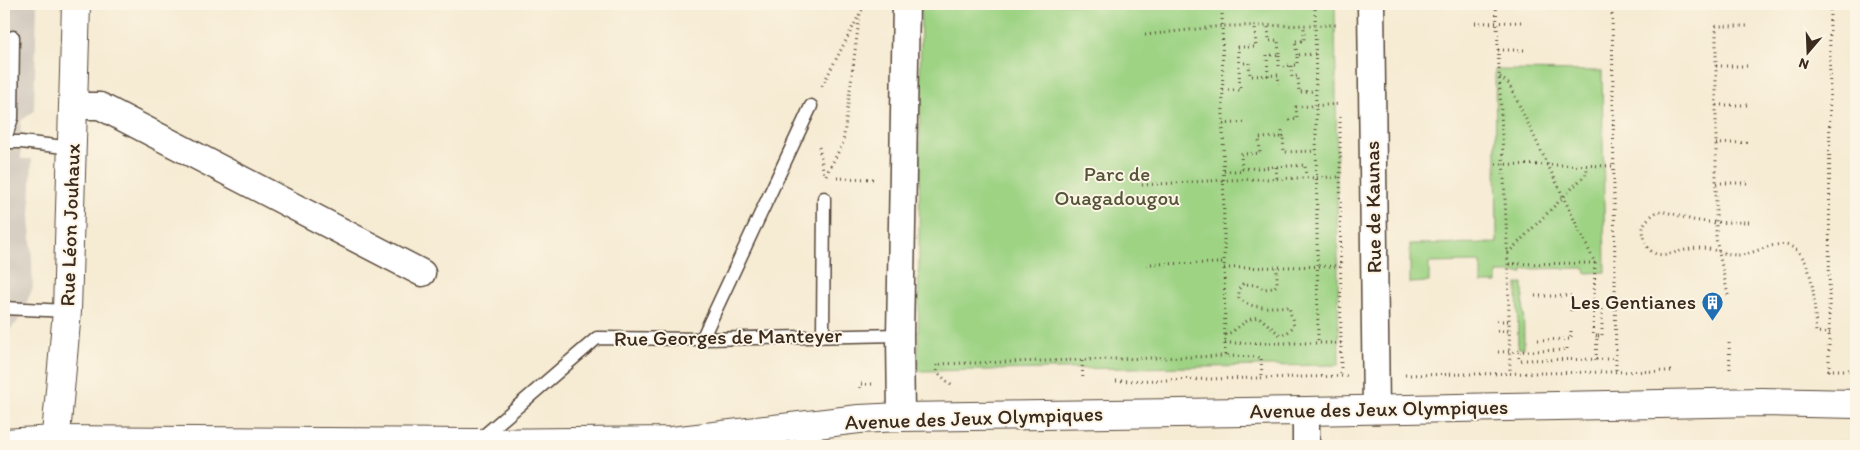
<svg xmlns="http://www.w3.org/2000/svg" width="1860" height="450" font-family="Itim,sans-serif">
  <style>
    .industrial { fill: #cbc3b8 }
    .green { fill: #9ed384; stroke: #6c7e51 }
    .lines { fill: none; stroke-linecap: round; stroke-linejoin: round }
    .service-casing { stroke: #574739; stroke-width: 15 }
    .minor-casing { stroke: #574739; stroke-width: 29 }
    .tertiary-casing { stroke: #574739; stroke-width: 30 }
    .secondary-casing { stroke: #574739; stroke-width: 30 }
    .path { stroke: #574739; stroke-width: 3; stroke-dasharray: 1 4; stroke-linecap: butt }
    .service { stroke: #fff; stroke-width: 12 }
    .minor { stroke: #fff; stroke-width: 26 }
    .tertiary { stroke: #fff; stroke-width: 28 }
    .secondary { stroke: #fff; stroke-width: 28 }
    .labels { text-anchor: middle; stroke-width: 4; stroke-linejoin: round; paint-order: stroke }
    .park-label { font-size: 21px; fill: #545438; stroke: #fcf5e5 }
    .street-label { font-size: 21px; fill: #3b2a1e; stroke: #fcf5e5 }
    .poi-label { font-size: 21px; fill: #3b2a1e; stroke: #fcf5e5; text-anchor: end }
  </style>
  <rect width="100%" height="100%" fill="#fcf5e5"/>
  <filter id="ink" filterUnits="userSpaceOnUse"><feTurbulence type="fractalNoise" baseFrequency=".02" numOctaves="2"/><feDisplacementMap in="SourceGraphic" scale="10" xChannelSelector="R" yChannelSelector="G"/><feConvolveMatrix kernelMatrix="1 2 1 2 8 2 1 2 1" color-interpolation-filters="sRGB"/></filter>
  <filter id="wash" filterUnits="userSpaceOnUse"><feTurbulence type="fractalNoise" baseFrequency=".0096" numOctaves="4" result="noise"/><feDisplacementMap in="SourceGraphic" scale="20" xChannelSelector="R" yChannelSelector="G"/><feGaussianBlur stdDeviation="1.12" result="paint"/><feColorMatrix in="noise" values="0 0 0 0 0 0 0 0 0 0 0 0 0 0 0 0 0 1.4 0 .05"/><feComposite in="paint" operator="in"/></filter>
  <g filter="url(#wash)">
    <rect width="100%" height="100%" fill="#f6ebd3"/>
    <path class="industrial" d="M4 4H37L34 111 21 121V159H32L30 214 33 288 18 321 4 337Z"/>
    <path class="green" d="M921 4H1335L1339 365 918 371Z
      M1495 70 1602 71 1605 272 1586 273 1585 268 1523 269V273H1497V283H1481V262L1429 263V282L1410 283V244L1497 243Z
      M1517 284H1523L1524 348H1518Z"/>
  </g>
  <g filter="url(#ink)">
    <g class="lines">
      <defs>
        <path id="service" d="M4 142 12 118 13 37
          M4 142H21L73 148
          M4 308 67 311
          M823 336 824 198
          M702 339 811 106
          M480 439 597 338 702 339 900 335"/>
        <path id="minor" d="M1371 4 1376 410
          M73 106H100L422 273
          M1306 411V446
          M901 417 900 335 906 4"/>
        <path id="tertiary" d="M55 446 67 311 76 4"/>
        <path id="secondary" d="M4 443 55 440 475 443 672 441 859 419 901 417 1306 411 1762 402 1856 404"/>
      </defs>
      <use href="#service" class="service-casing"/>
      <use href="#minor" class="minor-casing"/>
      <use href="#tertiary" class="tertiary-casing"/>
      <use href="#secondary" class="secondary-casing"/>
      <path class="path" d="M1222 4 1225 356 1261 357 1262 377
        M1315 4 1318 343
        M1496 4 1508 264 1510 373
        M1612 4 1616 371
        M1475 23 1523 22
        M1145 35 1223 26 1339 25
        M1498 50H1524
        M1315 54 1297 55V65H1291L1292 77 1298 76 1299 92 1315 91
        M1279 55V66L1291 65
        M1297 55 1295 41H1304V25
        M1239 63H1249L1250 76 1278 75 1279 84
        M1716 66H1750
        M1268 76 1267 55H1279L1278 40 1269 41 1268 25
        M1500 77 1509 84 1595 263 1508 264
        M822 86 865 4
        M1223 90H1240L1238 47H1256L1255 26
        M1716 105H1750
        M1340 117 1341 376
        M1289 120 1297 119 1296 107 1340 104
        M1223 124 1248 122
        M1282 131 1283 137
        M1716 144 1750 142
        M819 147 824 175
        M1496 164 1615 166
        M1276 167 1277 179
        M1242 169 1305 165 1306 178
        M1224 171H1242L1241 154 1260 153 1259 138 1283 137 1284 152 1316 151
        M826 175 843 143 860 13
        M837 178 873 179
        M1716 183H1749
        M1142 185 1224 180 1340 177
        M1749 222C1730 222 1708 224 1689 219 1678 216 1670 212 1658 211 1652 216 1642 221 1643 231 1648 271 1675 248 1700 248 1713 248 1728 256 1741 255 1758 253 1779 237 1795 249 1816 265 1814 309 1816 332L1830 333
        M1508 253 1587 173V166
        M1595 263 1593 335 1597 336
        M1146 264 1224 263
        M1224 268 1340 266
        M1728 295 1716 239V26H1750
        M1535 296H1571V312
        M1497 321H1509
        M1497 331H1509
        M1225 335C1239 330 1243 319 1259 317L1280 335 1287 333 1294 326 1289 307C1271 306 1253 311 1239 298V289L1243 284 1257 285 1263 289 1274 288 1277 284V267
        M1538 340 1571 339V327
        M1225 343H1341
        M1729 343 1730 370
        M1498 352 1567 350V347
        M1519 352V360L1616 359
        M1596 360 1597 336H1602V308
        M1082 361 1083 381
        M1828 370H1856
        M1829 371 1830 4
        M1405 375 1672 371
        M1116 381 1347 376
        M951 385 937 372V364L1225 356
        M860 388V384H872
        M1733 446 1856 443"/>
      <use href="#service" class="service"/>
      <use href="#minor" class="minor"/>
      <use href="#tertiary" class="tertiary"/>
      <use href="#secondary" class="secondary"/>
    </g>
  </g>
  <defs>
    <symbol id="building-pin" viewBox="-11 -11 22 30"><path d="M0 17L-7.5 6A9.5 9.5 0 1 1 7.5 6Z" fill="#1f6fb2" stroke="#fcf5e5"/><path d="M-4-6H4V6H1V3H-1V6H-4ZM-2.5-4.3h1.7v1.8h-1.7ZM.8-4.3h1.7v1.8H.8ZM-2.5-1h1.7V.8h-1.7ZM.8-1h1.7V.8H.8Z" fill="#fff"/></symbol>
  </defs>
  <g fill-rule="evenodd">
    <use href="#building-pin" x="1700" y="290" width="25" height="34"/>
  </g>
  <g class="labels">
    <g class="park-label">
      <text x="1117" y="181">Parc de<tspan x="1117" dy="24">Ouagadougou</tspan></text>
    </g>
    <g class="street-label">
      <text transform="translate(1373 207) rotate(-91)" y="7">Rue de Kaunas</text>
      <text transform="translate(70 225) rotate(-88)" y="7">Rue Léon Jouhaux</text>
      <text transform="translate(728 337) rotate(-1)" y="7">Rue Georges de Manteyer</text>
      <text transform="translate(1379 409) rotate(-1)" y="7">Avenue des Jeux Olympiques</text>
      <text transform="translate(974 418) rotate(-2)" y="7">Avenue des Jeux Olympiques</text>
    </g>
    <g class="poi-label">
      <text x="1696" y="309">Les Gentianes</text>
    </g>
  </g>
  <rect width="1860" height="450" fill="none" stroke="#fcf5e5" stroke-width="20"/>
  <g transform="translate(1808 52) rotate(199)" stroke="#fcf5e5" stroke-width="4" paint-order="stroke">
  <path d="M0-4L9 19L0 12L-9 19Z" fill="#3b2a1e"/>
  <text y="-8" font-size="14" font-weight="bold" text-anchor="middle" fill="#3b2a1e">N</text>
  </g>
</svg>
